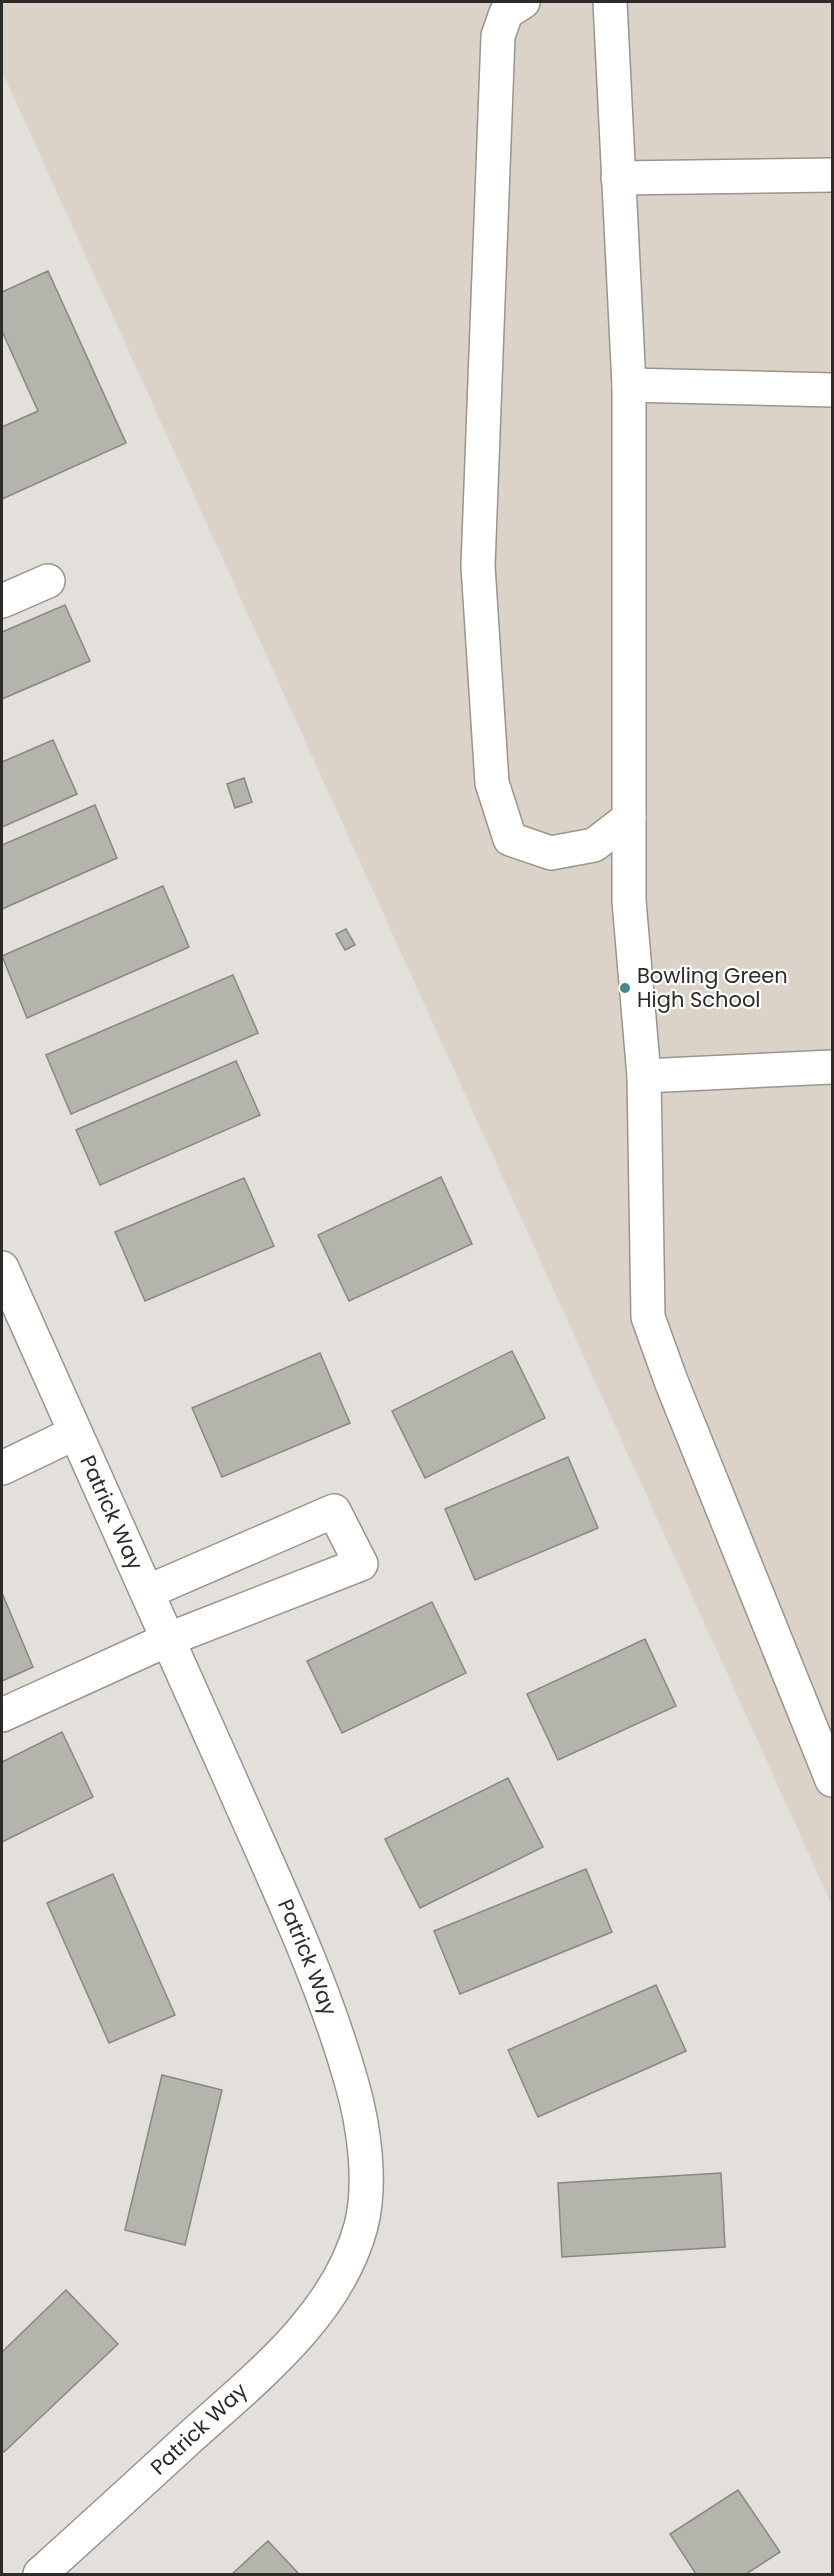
<svg xmlns="http://www.w3.org/2000/svg" width="834" height="2576" font-family="Poppins,sans-serif">
  <style>
    .built { fill: #dbd3c7 }
    .building { fill: #b4b4ad; stroke: #888781; stroke-width: 1.5 }
    .lines { fill: none; stroke-linecap: round; stroke-linejoin: round }
    .minor-casing { stroke: #98958f; stroke-width: 36 }
    .minor { stroke: #fff; stroke-width: 33 }
    .poi-dot { fill: #41898c; stroke: #fff; stroke-width: 2 }
    .labels { text-anchor: middle; stroke-width: 4.5; stroke-linejoin: round; paint-order: stroke }
    .poi-label { font-size: 21px; fill: #2c2b29; stroke: #fff; text-anchor: start }
    .street-label { font-size: 21px; fill: #2c2b29; stroke: #fff }
  </style>
  <rect width="100%" height="100%" fill="#e3dfda"/>
  <path class="built" d="M2 2H832V1905L2 71Z"/>
  <path class="building" d="M48 271 126 443 2 499V427L38 411 2 331V292Z
    M65 605 90 661 2 699V632Z
    M53 740 77 794 2 827V762Z
    M244 778 252 802 235 808 227 784Z
    M95 805 117 858 2 909V845Z
    M163 886 189 947 27 1018 2 956Z
    M346 929 355 945 345 950 336 934Z
    M233 975 258 1033 71 1114 46 1055Z
    M236 1061 260 1115 100 1185 76 1130Z
    M441 1177 472 1244 349 1301 318 1235Z
    M244 1178 274 1246 145 1301 115 1232Z
    M512 1351 545 1418 425 1478 392 1411Z
    M320 1353 350 1423 222 1477 192 1408Z
    M568 1457 598 1528 475 1580 445 1509Z
    M2 1593 33 1667 2 1681Z
    M432 1602 466 1673 342 1733 307 1661Z
    M645 1639 676 1706 558 1760 527 1694Z
    M62 1732 93 1797 2 1842V1762Z
    M508 1778 543 1847 420 1908 385 1839Z
    M586 1869 612 1932 460 1994 434 1931Z
    M113 1874 175 2015 109 2043 47 1903Z
    M656 1985 686 2051 538 2117 508 2050Z
    M162 2075 222 2090 185 2245 125 2230Z
    M721 2173 725 2247 562 2257 558 2183Z
    M66 2290 118 2344 4 2452 2 2450V2352Z
    M738 2490 780 2552 746 2574H696L670 2534Z
    M268 2541 299 2574H232Z"/>
  <g class="lines">
    <defs>
      <g id="minor">
        <path d="M523 2 506 13 498 36 478 566 492 783 510 839 551 853 594 845 629 818"/>
        <path d="M610 2 629 385V901L644 1076 648 1317 671 1381 832 1780"/>
        <path d="M618 178 832 175"/>
        <path d="M629 385 832 390"/>
        <path d="M2 601 48 581"/>
        <path d="M644 1076 832 1067"/>
        <path id="s1" d="M2 1268C77 1437 153 1605 228 1774 272 1875 322 1977 352 2084 364 2126 372 2183 361 2226 337 2317 252 2381 186 2441 137 2486 89 2530 40 2574"/>
        <path d="M2 1468 75 1433"/>
        <path d="M2 1715 169 1639 361 1564 334 1511 147 1592"/>
      </g>
    </defs>
    <use href="#minor" class="minor-casing"/>
    <use href="#minor" class="minor"/>
  </g>
  <circle class="poi-dot" cx="625" cy="988" r="6"/>
  <g class="labels">
    <g class="poi-label">
      <text x="637" y="983">Bowling Green<tspan x="637" dy="24">High School</tspan></text>
    </g>
    <g class="street-label">
      <text dy="7" stroke="none"><textPath href="#s1" startOffset="268">Patrick Way</textPath></text>
      <text dy="7" stroke="none"><textPath href="#s1" startOffset="754">Patrick Way</textPath></text>
      <text transform="translate(199 2429) rotate(-43)" y="7">Patrick Way</text>
    </g>
  </g>
  <rect width="834" height="2576" fill="none" stroke="#2c2b29" stroke-width="6"/>
</svg>
